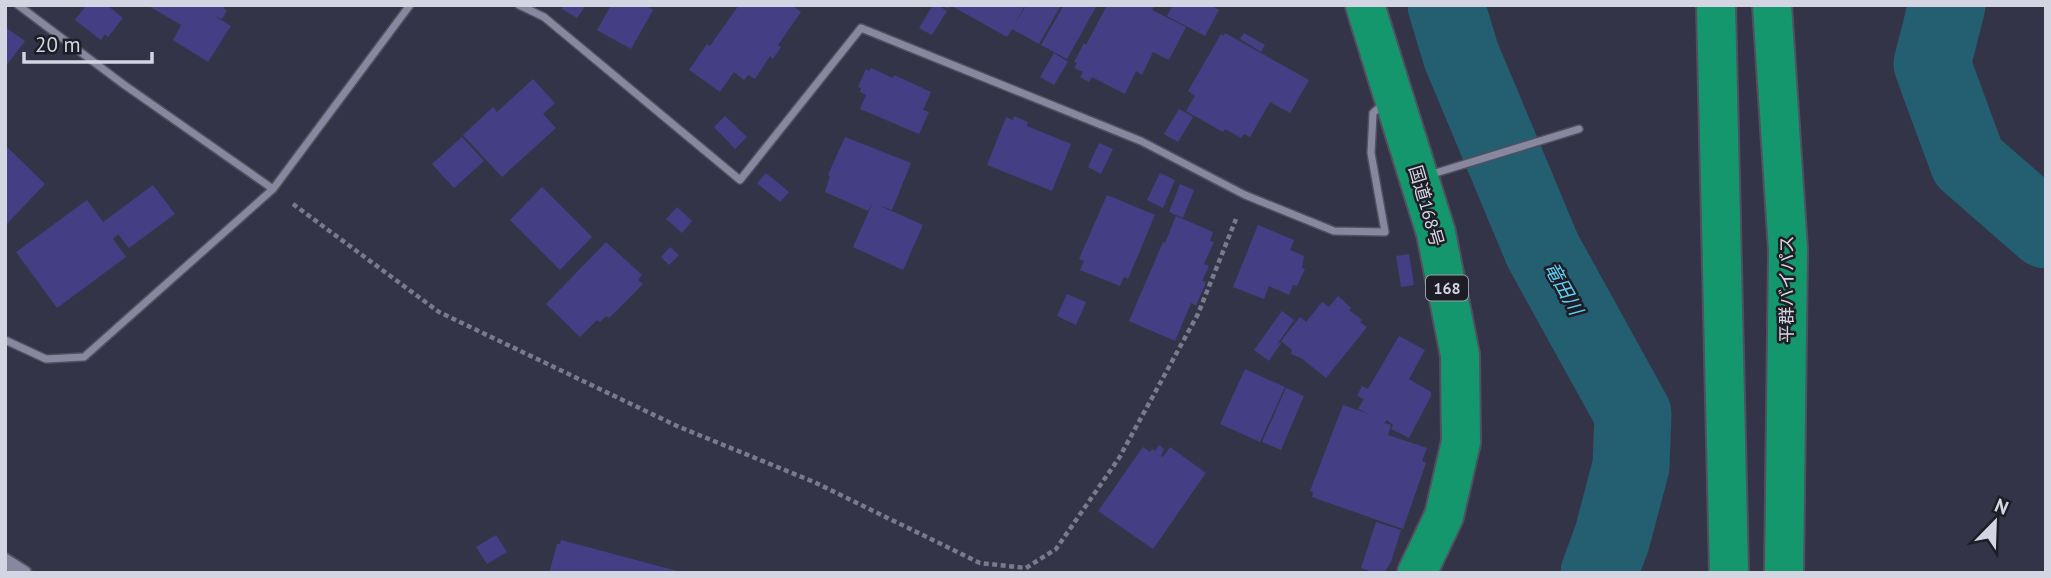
<svg xmlns="http://www.w3.org/2000/svg" width="2051" height="578" font-family="'PT Sans','Noto Sans JP',sans-serif">
  <style>
    .lines { fill: none; stroke-linecap: round; stroke-linejoin: round }
    .river { stroke: #235e71; stroke-width: 77 }
    .building { fill: #443e84 }
    .street-casing { stroke: #505060; stroke-width: 10 }
    .secondary-casing { stroke: #505060; stroke-width: 18 }
    .highway-casing { stroke: #505060; stroke-width: 42 }
    .path { stroke: #797a8b; stroke-width: 4.5; stroke-dasharray: 5 3.5; stroke-linecap: butt }
    .street { stroke: #8788a0; stroke-width: 7 }
    .secondary { stroke: #8788a0; stroke-width: 14 }
    .highway { stroke: #15976d; stroke-width: 38 }
    .labels { text-anchor: middle; stroke-width: 5; stroke-linejoin: round; paint-order: stroke }
    .shield { fill: #1d1d26; stroke: #9d9eaa; stroke-width: 2 }
    .shield-label { font-size: 16px; font-weight: bold; fill: #d4d5e2 }
    .street-label { font-size: 18px; fill: #d4d5e2; stroke: #1d1d26 }
    .water-label { font-size: 19px; font-style: italic; fill: #60d0f6; stroke: #1d1d26 }
  </style>
  <rect width="100%" height="100%" fill="#343448"/>
  <g class="lines">
    <path class="river" d="M1446 5 1461 55 1543 251 1633 414 1631 466 1612 538 1599 573
      M1947 5 1932 64 1968 162 2046 230"/>
  </g>
  <path class="building" d="M82 5H107L123 18 108 37 105 34 101 40 75 20 85 7Z
    M147 5H224V8L227 11 222 19 213 15 231 26 208 62 173 40 181 25Z
    M564 5H586L577 18 562 9Z
    M611 5H645L653 10 631 49 597 30Z
    M739 5H792L801 12 778 45 781 47 773 59 770 56 755 79 748 75 744 80 734 72 720 92 689 70 707 44 710 46Z
    M933 5H938L947 11 932 35 919 28Z
    M942 5H1025L1015 24 1026 5H1061L1039 44 1012 29 1007 37 950 5 948 9Z
    M1064 5 1096 7 1067 59 1041 45Z
    M1107 5H1155L1152 10 1186 27 1169 60 1153 52 1142 75 1136 71 1125 94 1092 77 1089 82 1080 77 1083 72 1074 68 1077 63 1074 62 1084 43 1086 45Z
    M1173 5H1211L1219 10 1205 36 1167 16Z
    M5 27 25 41 5 67Z
    M1225 33 1309 80 1290 113 1270 102 1250 137 1244 134 1241 138 1225 129 1223 132 1186 111 1195 96 1188 91 1221 34 1224 36Z
    M1244 33 1265 45 1261 52 1240 39Z
    M1054 53 1068 62 1054 85 1040 77Z
    M871 68 893 78 894 75 931 92 923 110 929 112 919 134 860 109 866 95 860 92 861 88 858 87 866 69 869 71Z
    M533 79 555 103 543 114 556 128 502 177 463 135 493 107 497 112Z
    M1179 109 1193 117 1178 142 1164 134Z
    M725 116 747 137 735 149 714 127Z
    M1014 116 1028 122 1027 126 1071 144 1052 191 987 165 1006 117 1013 120Z
    M462 137 484 161 454 188 432 164Z
    M845 137 911 163 892 210 878 205 923 225 903 270 853 247 873 202 868 211 825 192 830 176 828 175Z
    M1099 143 1113 149 1101 174 1088 167Z
    M5 145 45 184 5 226Z
    M766 173 789 192 780 202 757 183Z
    M1160 173 1175 180 1163 208 1147 200Z
    M1180 184 1194 190 1183 218 1169 212Z
    M153 185 175 214 129 248 118 234 113 239 126 257 57 308 16 252 87 200 103 222Z
    M542 187 592 237 560 270 510 220Z
    M1107 195 1155 215 1128 279 1124 277 1120 286 1080 270 1084 261 1079 259Z
    M677 207 692 221 682 233 666 219Z
    M1176 216 1213 232 1210 241 1214 242 1204 264 1209 266 1202 281 1206 282 1196 306 1191 303 1175 341 1129 321 1163 242 1165 243Z
    M1258 225 1294 240 1290 250 1304 256 1302 268 1305 269 1297 286 1293 285 1289 295 1269 286 1264 299 1233 287Z
    M606 242 642 275 638 280 643 284 609 318 606 316 600 322 597 320 580 337 546 304Z
    M670 247 679 255 669 265 661 257Z
    M1409 254 1414 285 1401 287 1396 256Z
    M1067 294 1086 302 1076 325 1057 316Z
    M1338 296 1351 308 1349 310 1362 320 1360 322 1367 327 1326 378 1301 358 1291 354 1292 350 1281 341 1300 317 1306 322 1322 302 1329 307Z
    M1282 311 1294 320 1276 346 1280 342 1281 343 1269 361 1254 350Z
    M1399 336 1425 350 1409 379 1431 392V396L1409 438 1391 429 1393 425 1387 420 1384 423 1391 425 1388 435 1427 448 1422 461 1426 463 1403 529 1312 497 1313 492 1310 491 1343 405 1369 414 1358 409 1364 399 1357 396 1362 386 1368 389Z
    M1245 369 1285 387 1260 442 1220 424Z
    M1286 388 1304 396 1281 450 1262 442Z
    M1159 445 1164 449 1161 456 1163 457 1170 447 1206 473 1153 549 1098 511 1143 447 1150 452 1152 449 1155 451Z
    M1376 522 1401 530 1391 562 1384 573H1375L1361 568Z
    M496 535 507 552 487 564 476 547Z
    M561 540 681 572V573H549L557 544H560Z"/>
  <g class="lines">
    <defs>
      <path id="street" d="M18 5 123 84 273 189
        M519 5 544 17 740 180 861 28 1141 141 1245 195 1334 231 1385 232 1371 153 1373 113 1384 103
        M1429 175 1579 129
        M5 340 46 359 84 357 273 189 410 5"/>
      <path id="secondary" d="M5 561 24 573"/>
      <path id="highway" d="M1365 5 1436 233 1460 355 1461 442 1444 516 1417 573
        M1716 5 1729 573
        M1772 5 1788 250 1784 573"/>
    </defs>
    <use href="#street" class="street-casing"/>
    <use href="#secondary" class="secondary-casing"/>
    <use href="#highway" class="highway-casing"/>
    <path class="path" d="M293 204 439 312 677 426 814 482 980 563 1026 568 1056 549 1119 458 1198 314 1236 219"/>
    <use href="#street" class="street"/>
    <use href="#secondary" class="secondary"/>
    <use href="#highway" class="highway"/>
  </g>
  <g class="labels">
    <rect class="shield" x="1426" y="275.5" width="42" height="25" rx="5"/>
    <g class="shield-label">
      <text x="1447" y="294">168</text>
    </g>
    <g class="street-label">
      <text transform="translate(1426 206) rotate(74)" y="6">国道168号</text>
      <text transform="translate(1787 289) rotate(-90)" y="6">平群バイパス</text>
    </g>
    <g class="water-label">
      <text transform="translate(1564 288) rotate(61)" y="7">竜田川</text>
    </g>
  </g>
  <rect width="2051" height="578" fill="none" stroke="#d4d5e2" stroke-width="14"/>
  <g transform="translate(1995 522) rotate(23)" stroke="#1d1d26" stroke-width="5" paint-order="stroke">
  <path d="M0-5L12 26L0 18L-12 26Z" fill="#d4d5e2"/>
  <text y="-10" font-size="19" font-weight="bold" text-anchor="middle" fill="#d4d5e2">N</text>
  </g>
  <path d="M24 52v10h128v-10" fill="none" stroke="#d4d5e2" stroke-width="3.5"/>
  <text x="35" y="52" font-size="21" fill="#d4d5e2" stroke="#1d1d26" stroke-width="5" paint-order="stroke">20 m</text>
</svg>
